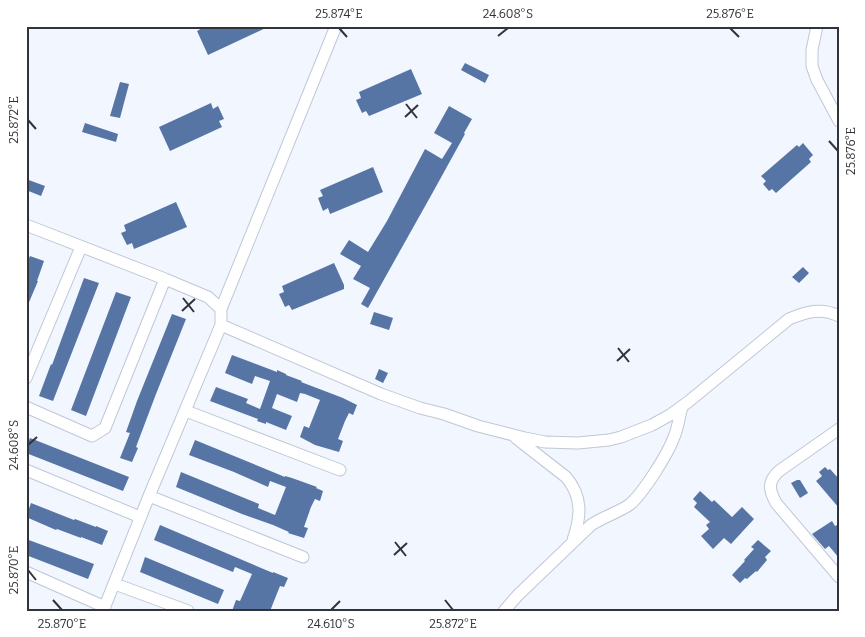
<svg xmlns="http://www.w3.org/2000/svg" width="865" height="637" font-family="Bitter,serif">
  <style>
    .building { fill: #5775a4 }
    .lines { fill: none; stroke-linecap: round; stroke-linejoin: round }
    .minor-casing { stroke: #bfc8d5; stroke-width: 13 }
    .minor { stroke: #fff; stroke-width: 11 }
    .ticks { fill: none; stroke: #303339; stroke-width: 2 }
    .neatline { fill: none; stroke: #303339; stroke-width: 2 }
    .ticks-label { font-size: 12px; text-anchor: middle; fill: #303339 }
  </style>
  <rect width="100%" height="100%" fill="#f1f6ff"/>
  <path class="building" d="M206 26H270L208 55 197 31Z
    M465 63 489 75 485 83 461 70Z
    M411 69 422 94 369 116 366 111 362 113 356 100 361 98 359 92Z
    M120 82 129 84 120 118 110 116Z
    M211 103 213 109 218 106 224 119 219 121 222 127 170 151 159 127Z
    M449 106 472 119 464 133 465 134 433 192 368 308 361 304 370 288 353 279 361 266 340 254 349 240 368 252 387 221 425 149 442 159 452 143 434 133Z
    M85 123 118 134 116 142 82 132Z
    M803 143 813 155 809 159 811 162 776 193 772 189 769 191 763 184 766 181 761 176 797 145 799 147Z
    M373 167 383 192 330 214 328 208 323 211 318 198 323 196 320 190Z
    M26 179 45 186 41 196 26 190Z
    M176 202 187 227 134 249 132 243 127 245 121 233 126 231 124 225Z
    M30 256 44 261 37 281H38L27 307 26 265Z
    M334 263 344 285V289L292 310 289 305 285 307 279 294 284 292 282 286Z
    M803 267 809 273 799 283 792 277Z
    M84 278 99 283 53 401 39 396 51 364 52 365Z
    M116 292 131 297 86 416 71 410Z
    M374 312 393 318 389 330 370 324Z
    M172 314 186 319 156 394 136 447 138 448 132 462 120 458 130 433 126 432 137 401Z
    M232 355 277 372V370L286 374V375L302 381 301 382 343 398 357 405 353 415 349 413 345 421 338 439 343 441 339 452 315 445 300 437 304 426 309 428 320 400 305 394 300 393 297 402 277 394 272 408 292 416 286 430 266 422V424L257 421 258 419 210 401 216 387 248 399 246 403 260 409 270 381 255 376 252 384 225 373Z
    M379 369 388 373 383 383 375 379Z
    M30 438 129 477 123 491 26 453V447Z
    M195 440 285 477V476L292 478 317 487 316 488 323 491 320 501 315 499 311 507 304 527 308 528 304 538 288 533 289 532 273 525 242 514 176 487 181 472 259 504 258 508 275 515 286 487 270 481 268 487 234 472 189 455Z
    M825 467 828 470 830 469 839 479V508L816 481 822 476 819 472Z
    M797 480H800L808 493 800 498 791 483Z
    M700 491 712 502 714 500 732 517 742 507 754 519 731 544 724 538 713 549 701 536 709 529 706 525 710 522 694 507 697 503 693 499Z
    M31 503 74 520 75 519 96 527V526L108 531 102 545 81 537V538L57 529 56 530 26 517Z
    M832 521 835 526 839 524V558L829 546 825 549 812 534Z
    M160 525 273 573V572L288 578 284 587 280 586 270 611H232L236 600 240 601 252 574 235 567 233 572 154 540Z
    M26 539 94 564 88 579 26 555Z
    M758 540 771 551 765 557 767 560 757 572 756 571 747 579 745 578 740 583 732 575 745 561 744 560 754 549 751 547Z
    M145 557 224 590 218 604 140 572Z"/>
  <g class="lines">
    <defs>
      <path id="minor" d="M817 26 812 50V66L817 80 839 121
        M26 225 165 279 208 297 221 309
        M221 325 381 394 420 408 444 414 478 426 525 438 545 442 578 443 609 440 621 437 652 425 670 415 688 402 789 319C806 312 821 307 839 316
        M26 378 81 247
        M26 407 92 436 105 428 165 279
        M186 411 340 470
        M839 429 779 471C767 482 769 490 776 503L839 577
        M516 438 566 477C583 497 581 517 573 540
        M26 470 140 517
        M149 496 303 557
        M26 572 105 607
        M115 584 188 611
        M103 611 149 496 221 325V309L336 26
        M504 611 518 595 591 525C603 517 617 513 629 505 642 495 668 454 674 437 678 428 679 417 682 407"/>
    </defs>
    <use href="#minor" class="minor-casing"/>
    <use href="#minor" class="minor"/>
  </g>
  <path class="ticks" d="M339 28 347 37M730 28 739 37M498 36 508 28M406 104 417 118M405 117 418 105M28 120 36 129M829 141 838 151M183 298 194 312M182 311 195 299M618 348 629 362M617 361 630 349M28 445 37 437M395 542 406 556M394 555 407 543M28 570 36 580M53 600 62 610M445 600 453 610M331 610 340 601"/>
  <rect width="865" height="637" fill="none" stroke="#ffffff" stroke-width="55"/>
  <rect x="28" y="28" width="810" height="582" class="neatline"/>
  <g class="ticks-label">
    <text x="339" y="18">25.874°E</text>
    <text x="508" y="18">24.608°S</text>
    <text x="730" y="18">25.876°E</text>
    <text transform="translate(14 120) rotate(-90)" y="4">25.872°E</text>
    <text transform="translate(851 151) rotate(-90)" y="4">25.876°E</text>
    <text transform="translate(14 445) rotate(-90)" y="4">24.608°S</text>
    <text transform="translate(14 570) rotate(-90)" y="4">25.870°E</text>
    <text x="62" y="628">25.870°E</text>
    <text x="331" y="628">24.610°S</text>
    <text x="453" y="628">25.872°E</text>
  </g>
</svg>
